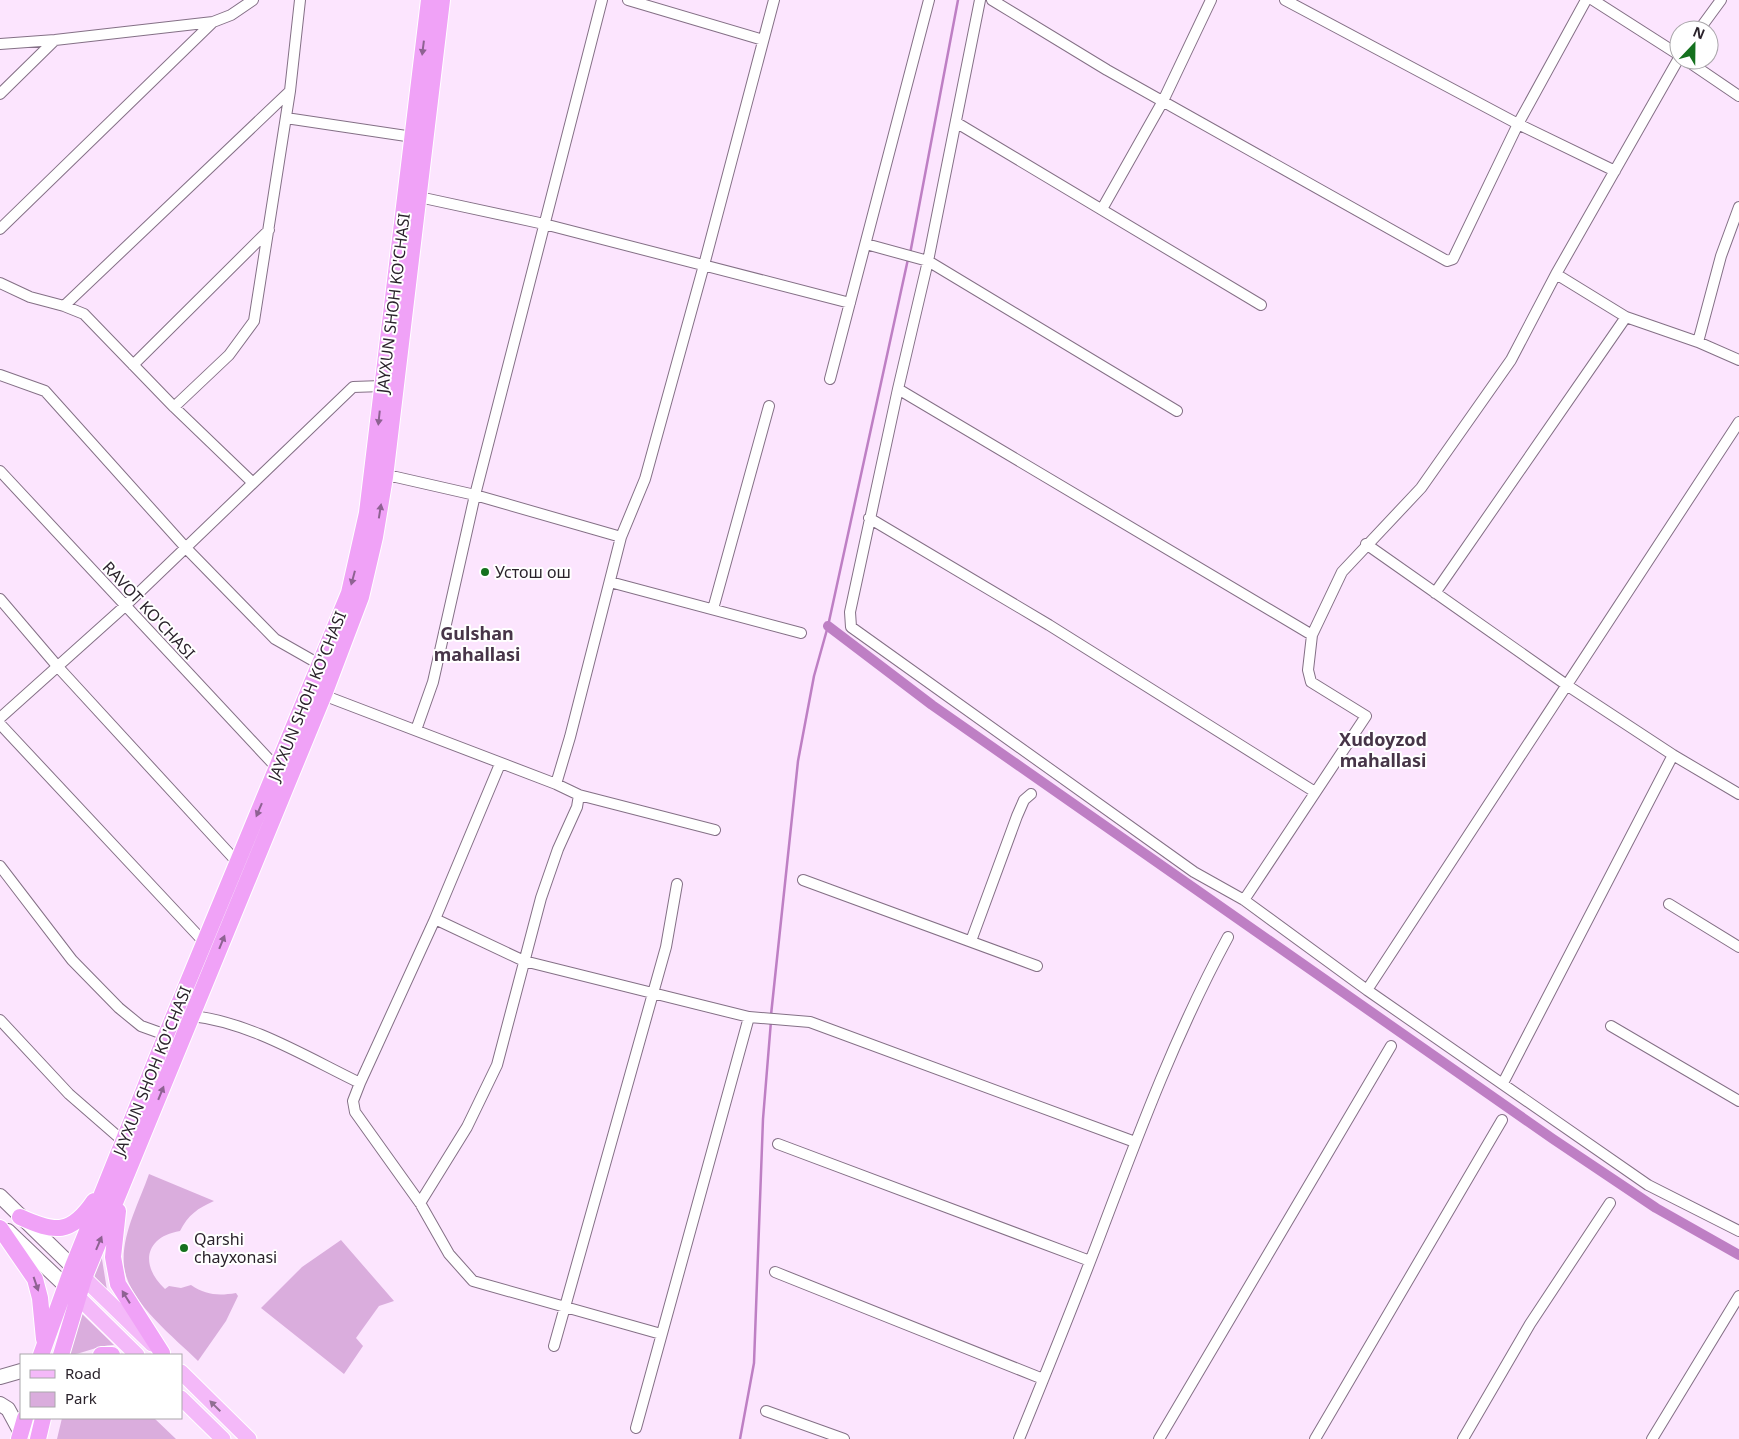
<svg xmlns="http://www.w3.org/2000/svg" width="1739" height="1439" font-family="'Noto Sans',sans-serif">
  <style>
    .green { fill: #daaddd }
    .lines { fill: none; stroke-linecap: round; stroke-linejoin: round }
    .stream { stroke: #be7fc4; stroke-width: 2.5 }
    .canal { stroke: #be7fc4; stroke-width: 10 }
    .minor-casing { stroke: #847086; stroke-width: 12 }
    .secondary-casing { stroke: #847086; stroke-width: 16 }
    .primary-casing { stroke: #fff; stroke-width: 17 }
    .trunk-casing { stroke: #fff; stroke-width: 18 }
    .minor { stroke: #fff; stroke-width: 10 }
    .secondary { stroke: #fff; stroke-width: 14 }
    .primary { stroke: #f4b9f9; stroke-width: 15 }
    .trunk { stroke: #f0a2f7; stroke-width: 16 }
    .oneway { fill: #8e6292 }
    .oneway2 { fill: #906e92 }
    .poi-dot { fill: #15711e; stroke: #fff; stroke-width: 2 }
    .labels { text-anchor: middle; stroke-width: 4; stroke-linejoin: round; paint-order: stroke }
    .street-label { font-size: 16px; fill: #2b232c; stroke: #fff }
    .poi-label { font-size: 16px; fill: #2b232c; stroke: #fff; text-anchor: start }
    .neighbourhood-label { font-size: 18px; font-weight: bold; fill: #473548; stroke: #fff }
  </style>
  <rect width="100%" height="100%" fill="#fce5fe"/>
  <path class="green" d="M149 1174 214 1201C198 1208 188 1215 180 1231 144 1237 140 1266 165 1289L169 1286 181 1288 191 1285C206 1295 218 1296 236 1293L238 1296 226 1321 198 1361C174 1337 128 1302 124 1266 121 1235 139 1203 149 1174Z
    M341 1240 394 1301 379 1306 356 1338 363 1346 344 1374 261 1308 302 1267Z
    M101 1253 107 1290 92 1274Z
    M80 1312 114 1345C96 1345 83 1355 66 1355Z
    M62 1418H154L176 1439H57Z"/>
  <g class="lines">
    <path class="stream" d="M910 254 958 0
      M771 1015 798 761 814 676 828 626 908 259
      M740 1439 754 1363 763 1119 771 1021"/>
    <path class="canal" d="M828 626 932 705 1553 1139 1656 1208 1739 1255"/>
    <defs>
      <path id="minor" d="M628 0 763 40
        M980 0 928 261 898 389 850 612 851 627 1194 872 1244 900 1367 990 1648 1185 1739 1231
        M992 0 1107 70 1447 261 1453 259 1518 124 1586 0
        M1285 0 1518 124 1615 171
        M1593 0 1679 55
        M1699 30 1721 0
        M0 44 55 40 213 22
        M1686 60 1739 96
        M0 94 55 40
        M286 118 413 137
        M957 123 1261 305
        M419 197 544 224 850 303
        M1102 209 1163 101 1211 0
        M0 229 213 22 231 15 253 0
        M866 244 928 261 1177 411
        M1556 274 1626 317 1698 342 1739 360
        M0 283 30 297 64 306 84 314 174 407 253 483
        M64 306 290 91
        M1698 342 1721 256 1739 207
        M133 365 269 230
        M0 375 45 391 186 548 275 639 319 664
        M830 379 929 0
        M898 389 1312 635
        M174 407 229 355 254 321 290 91 300 0
        M0 471 277 768
        M385 477H396L475 495 621 537
        M869 518 1049 625 1315 792
        M1366 544 1568 686 1673 755 1739 794
        M610 582 801 633
        M1435 593 1626 317
        M0 599 58 667 238 863
        M713 609 769 406
        M323 695 556 784 579 795 715 830
        M0 718 125 606 353 387 382 386
        M0 724 204 942
        M416 730 433 682 475 495 602 0
        M500 764 435 919 360 1083 353 1101 355 1112 420 1203 449 1254 473 1281 661 1334
        M556 784 570 737 621 537 645 479 704 265 774 0
        M0 866 72 960 119 1008 141 1026 166 1035
        M803 880 1037 966
        M1244 900 1366 716 1311 682 1308 670 1312 635 1342 572 1421 488 1511 360 1556 274 1679 58
        M1669 904 1739 947
        M435 919 524 961 749 1017 810 1022 1135 1142
        M971 941 1017 816 1024 800 1031 794
        M1367 990 1739 422
        M192 1016C250 1022 308 1058 360 1083
        M0 1020 69 1094 123 1141
        M1611 1026 1739 1101
        M1503 1083 1673 755
        M778 1144 1090 1261
        M420 1203 467 1127 497 1065 541 898 558 849 577 807 579 795
        M775 1272 1043 1379
        M554 1346 666 947 677 884
        M766 1411 844 1439
        M636 1428 749 1017
        M1019 1439C1048 1368 1077 1297 1104 1225 1141 1127 1178 1029 1228 937
        M1159 1439 1391 1046
        M1315 1439 1502 1120
        M1463 1439 1530 1324 1610 1203
        M1652 1439 1739 1296"/>
      <path id="secondary" d="M0 1196 80 1274
        M8 1231 72 1292
        M0 1377 21 1371
        M0 1404 8 1409 21 1433"/>
      <path id="primary" d="M84 1278 152 1344
        M78 1297 137 1355
        M181 1372 249 1439
        M181 1398 223 1439"/>
      <path id="trunk" d="M118 1211 113 1257 118 1284 162 1353
        M20 1217C55 1233 71 1235 94 1201
        M0 1228 35 1279 40 1298 44 1339
        M41 1355 73 1266 166 1035 349 593 367 513 429 0
        M61 1355 84 1278 325 692 361 597 375 537 385 477 442 0
        M101 1355H112
        M19 1439 25 1418
        M38 1439 43 1418"/>
    </defs>
    <use href="#minor" class="minor-casing"/>
    <use href="#secondary" class="secondary-casing"/>
    <use href="#primary" class="primary-casing"/>
    <use href="#trunk" class="trunk-casing"/>
    <use href="#minor" class="minor"/>
    <use href="#secondary" class="secondary"/>
    <use href="#primary" class="primary"/>
    <use href="#trunk" class="trunk"/>
  </g>
  <defs><path id="oneway-solid" d="M-6-.8H1V-3.2L6.5 0L1 3.2V.8H-6Z" transform="scale(1.25)"/></defs>
  <g class="oneway">
    <use href="#oneway-solid" transform="translate(423 48) rotate(97)"/>
    <use href="#oneway-solid" transform="translate(379 418) rotate(96)"/>
    <use href="#oneway-solid" transform="translate(380 511) rotate(-81)"/>
    <use href="#oneway-solid" transform="translate(353 578) rotate(105)"/>
    <use href="#oneway-solid" transform="translate(259 810) rotate(113)"/>
    <use href="#oneway-solid" transform="translate(222 942) rotate(-68)"/>
    <use href="#oneway-solid" transform="translate(161 1093) rotate(-68)"/>
    <use href="#oneway-solid" transform="translate(99 1243) rotate(-67)"/>
    <use href="#oneway-solid" transform="translate(36 1284) rotate(71)"/>
    <use href="#oneway-solid" transform="translate(126 1297) rotate(-122)"/>
  </g>
  <use class="oneway2" href="#oneway-solid" transform="translate(215 1406) rotate(-135)"/>
  <g class="poi-dot">
    <circle cx="485" cy="572" r="5"/>
    <circle cx="184" cy="1248" r="5"/>
  </g>
  <g class="labels">
    <g class="street-label">
      <text transform="translate(393 303) rotate(-83)" y="6">JAYXUN SHOH KO'CHASI</text>
      <text transform="translate(149 610) rotate(47)" y="6">RAVOT KO'CHASI</text>
      <text transform="translate(307 696) rotate(-68)" y="6">JAYXUN SHOH KO'CHASI</text>
      <text transform="translate(152 1071) rotate(-68)" y="6">JAYXUN SHOH KO'CHASI</text>
    </g>
    <g class="poi-label">
      <text x="495" y="578">Устош ош</text>
      <text x="194" y="1245">Qarshi<tspan x="194" dy="18">chayxonasi</tspan></text>
    </g>
    <g class="neighbourhood-label">
      <text x="477" y="640">Gulshan<tspan x="477" dy="21">mahallasi</tspan></text>
      <text x="1383" y="746">Xudoyzod<tspan x="1383" dy="21">mahallasi</tspan></text>
    </g>
  </g>
  <rect x="20" y="1354" width="162" height="65" fill="#ffffff" stroke="#aaa7ab"/>
  <rect x="30" y="1370" width="25" height="8" fill="#f4b9f9" stroke="#aaa7ab"/>
  <text x="65" y="1379" font-size="15" fill="#2b232c">Road</text>
  <rect x="30" y="1392" width="25" height="15" fill="#daaddd" stroke="#aaa7ab"/>
  <text x="65" y="1404" font-size="15" fill="#2b232c">Park</text>
  <g transform="translate(1694 45) rotate(22)"><circle r="24" fill="#ffffff" stroke="#aaa7ab"/>
  <path d="M0-4L9 19L0 12L-9 19Z" fill="#15711e"/>
  <text y="-8" font-size="14" font-weight="bold" text-anchor="middle" fill="#2b232c">N</text>
  </g>
</svg>
